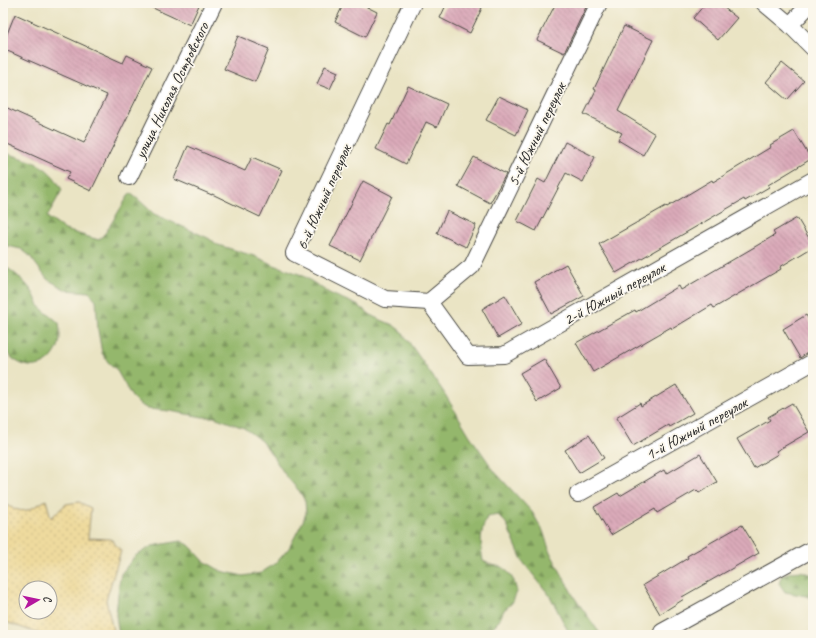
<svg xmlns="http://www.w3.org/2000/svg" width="816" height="638" font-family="Caveat,sans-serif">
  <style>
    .forest { fill: url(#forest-firs); stroke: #60714c }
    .sand { fill: url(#sand-dots); stroke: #8c8264; fill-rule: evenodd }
    .building { fill: url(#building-back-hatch) }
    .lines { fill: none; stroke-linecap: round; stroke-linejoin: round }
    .street-casing { stroke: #484742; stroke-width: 18 }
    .street { stroke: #fff; stroke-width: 16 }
    .labels { text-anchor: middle; stroke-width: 3.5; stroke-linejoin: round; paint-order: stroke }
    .street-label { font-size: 16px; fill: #2b2b2b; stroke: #fbf7ec }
  </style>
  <defs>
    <pattern id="forest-firs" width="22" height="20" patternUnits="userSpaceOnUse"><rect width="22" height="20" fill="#94b76c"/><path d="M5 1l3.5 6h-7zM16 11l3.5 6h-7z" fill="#799559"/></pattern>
    <pattern id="sand-dots" width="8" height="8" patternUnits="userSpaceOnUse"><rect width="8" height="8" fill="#eeda9e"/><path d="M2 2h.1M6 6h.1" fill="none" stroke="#cb8" stroke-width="1.8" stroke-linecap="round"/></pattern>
    <pattern id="building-back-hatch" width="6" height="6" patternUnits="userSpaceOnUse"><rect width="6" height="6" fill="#dbaaba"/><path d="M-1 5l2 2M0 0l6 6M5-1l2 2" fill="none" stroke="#b28b97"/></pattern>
  </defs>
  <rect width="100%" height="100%" fill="#fbf7ec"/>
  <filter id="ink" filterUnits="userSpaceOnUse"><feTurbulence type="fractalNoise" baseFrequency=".025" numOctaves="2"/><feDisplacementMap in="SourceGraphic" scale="8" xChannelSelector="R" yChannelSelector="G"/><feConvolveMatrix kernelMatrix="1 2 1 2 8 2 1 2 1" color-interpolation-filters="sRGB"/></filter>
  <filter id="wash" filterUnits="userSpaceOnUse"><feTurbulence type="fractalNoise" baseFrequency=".012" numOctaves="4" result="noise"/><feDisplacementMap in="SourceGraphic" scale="16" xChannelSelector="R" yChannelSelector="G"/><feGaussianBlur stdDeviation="0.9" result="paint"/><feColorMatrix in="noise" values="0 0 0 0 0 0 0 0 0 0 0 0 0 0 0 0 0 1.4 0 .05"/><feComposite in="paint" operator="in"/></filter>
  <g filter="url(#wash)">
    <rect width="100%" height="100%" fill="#eae4c4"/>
    <path class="forest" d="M3 152C29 161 48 162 62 190L47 217 65 230 99 240 106 232 130 193 139 200 154 214 208 238 218 245 254 256 274 265 302 275 329 293 357 305 374 317 393 325 401 331 443 391 470 436 495 472 532 512 543 531 550 552 574 597 601 635H570L550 596 523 562 506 523 498 515 487 517C480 532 480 545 483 561L492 565 502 567 509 573 514 581 517 592 512 603 504 610 499 621 485 635H119L116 615 119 584 121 574 135 556 152 546 181 541 189 545 204 561 221 571 243 576 261 573 277 562 289 548 303 521 306 513 305 501 300 492 286 476 268 449 260 440 244 428 214 417H203L170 411 148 409 139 404 132 397 116 369 108 362 102 353 98 330 96 300 89 292 66 290 47 279 29 255 21 249 3 245Z
      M3 265C14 272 26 282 33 293 36 298 37 304 42 309 47 314 54 318 59 323 60 330 61 340 58 347 47 375 16 370 3 347Z
      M801 571 813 575V600L806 596 785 592 779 583 782 575 791 572Z"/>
    <path class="sand" d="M46 500 51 518 66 504 79 502 91 508 88 538 111 539 121 551 106 600 114 635H43L3 621V503C24 515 26 512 46 500ZM26 588H50V612H26Z"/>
    <g id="blocks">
      <path class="building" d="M142 3H200L190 25Z
        M344 3H359L377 12 365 37 335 22Z
        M447 3H473L482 8 470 33 440 18Z
        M556 3H588L564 53 537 40Z
        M706 3H718L737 18 718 40 693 18Z
        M15 14 123 63 127 55 152 67 91 191 66 179 70 172 3 142V106L84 143 107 95 3 49V44Z
        M624 26 653 40 618 111 655 134 643 155 618 140 622 133 584 114 596 90 594 89Z
        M238 36 269 49 255 82 224 69Z
        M782 63 804 81 787 100 766 82Z
        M325 66 338 72 330 89 317 84Z
        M408 86 447 104 437 127 426 122 406 164 376 149 388 124 390 125Z
        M499 96 528 110 516 135 486 120Z
        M794 131 811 159 768 185 769 187 745 201 744 199 616 273 599 244 666 206 667 207 712 180 713 182 771 147 770 145Z
        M565 142 595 157 583 182 566 173 536 231 517 221 538 179 545 183Z
        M188 146 245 171 252 157 282 170 260 217 212 194V195L174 179Z
        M474 157 506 174 490 203 458 186Z
        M363 181 392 196 360 260 330 246Z
        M447 211 476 225 466 247 437 233Z
        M797 218 813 245V247L780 267 781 269 714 308 712 305 672 329 671 327 593 372 576 343 635 310 636 312 679 286 681 290 775 235 773 232Z
        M566 264 584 296 551 314 534 282Z
        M505 295 522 324 498 338 482 309Z
        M806 315 813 326V349L800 358 783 329Z
        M544 359 561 388 537 402 520 373Z
        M676 385 693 413 669 427 668 425 633 446 616 418 640 403 641 406Z
        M792 403 809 432 776 451 778 454 754 468 737 439 770 420 768 417Z
        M589 435 604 458 579 473 565 450Z
        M700 454 717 482 699 493 696 490 657 513 655 509 611 535 594 507 618 493 620 496 664 470 666 474Z
        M742 525 759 553 682 597 684 599 660 614 643 585 688 558 687 556Z"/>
    </g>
  </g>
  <g filter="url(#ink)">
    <use href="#blocks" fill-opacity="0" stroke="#484742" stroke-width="1"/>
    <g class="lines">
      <defs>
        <path id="street" d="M413 3 294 253 385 299 429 302 472 266 599 3
          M764 3 790 25 813 48
          M790 25 811 3
          M129 177 214 3
          M429 302 468 356 504 355 813 180
          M578 494 813 362
          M662 632 813 549"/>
      </defs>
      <use href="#street" class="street-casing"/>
      <use href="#street" class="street"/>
    </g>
  </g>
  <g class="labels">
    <g class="street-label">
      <text transform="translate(171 90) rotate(-64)" y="6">улица Николая Островского</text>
      <text transform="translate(536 134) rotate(-64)" y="6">5-й Южный переулок</text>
      <text transform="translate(323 197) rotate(-66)" y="6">6-й Южный переулок</text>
      <text transform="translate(614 293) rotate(-29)" y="6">2-й Южный переулок</text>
      <text transform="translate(696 428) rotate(-29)" y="6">1-й Южный переулок</text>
    </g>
  </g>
  <rect width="816" height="638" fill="none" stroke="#fbf7ec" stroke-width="16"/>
  <g transform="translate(38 600) rotate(81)"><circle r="19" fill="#fbf7ec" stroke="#a8a59f"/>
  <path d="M0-3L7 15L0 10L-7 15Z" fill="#b5179e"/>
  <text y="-6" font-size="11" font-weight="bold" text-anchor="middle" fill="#2b2b2b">С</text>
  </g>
</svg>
